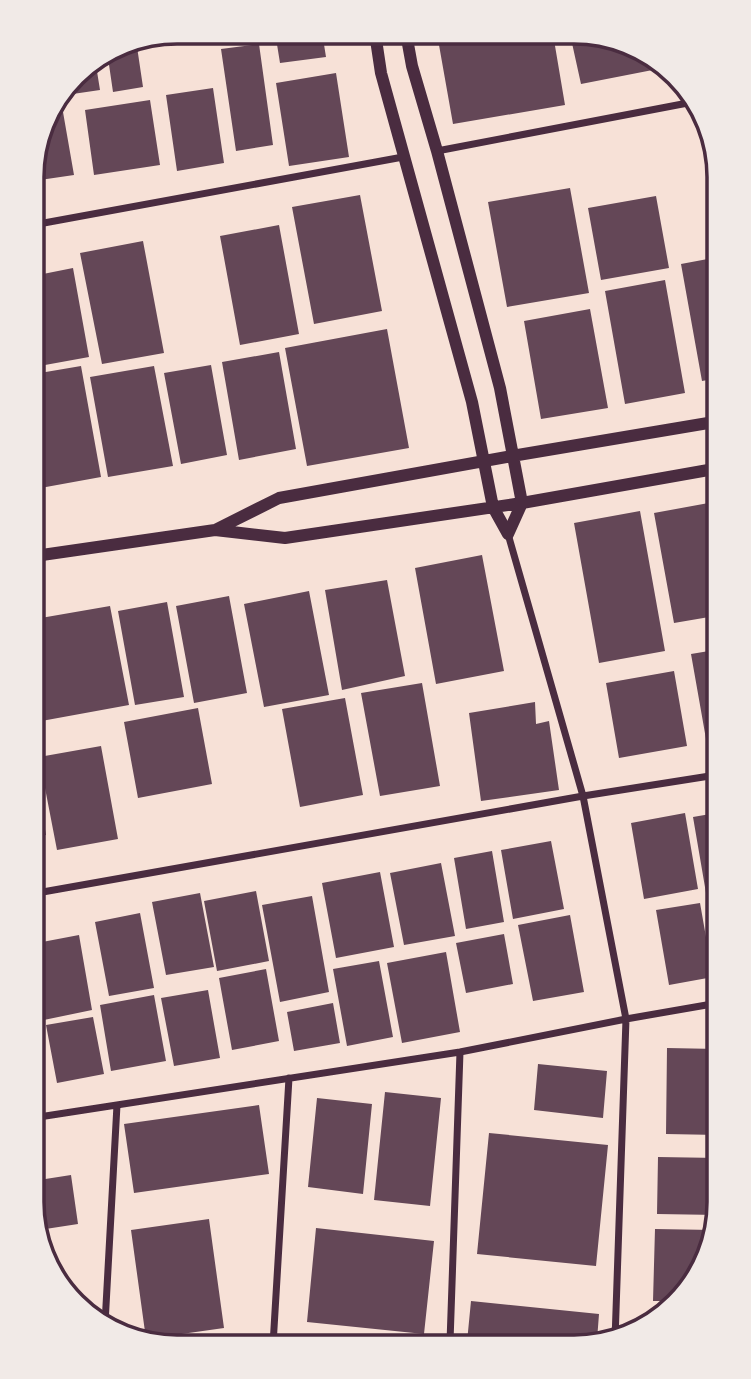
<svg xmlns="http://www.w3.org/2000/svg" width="751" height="1379" font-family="'Times New Roman',serif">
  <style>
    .building { fill: #644757 }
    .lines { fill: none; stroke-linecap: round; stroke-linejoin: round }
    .minor { stroke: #4a2c40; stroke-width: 7 }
    .tertiary { stroke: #4a2c40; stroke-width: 12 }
    .rim { fill: none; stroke: #4a2c40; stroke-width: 3.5 }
  </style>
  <rect width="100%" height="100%" fill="#f7e1d7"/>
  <path class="building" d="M275 32H322L326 57 280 63Z
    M505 34H553L565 105 453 124 439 45Z
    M570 34H602L668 67 581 84Z
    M136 40 143 87 113 92 107 51 121 42Z
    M259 44 273 145 236 151 221 49Z
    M95 59 100 90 59 96 81 68Z
    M336 73 349 157 289 166 276 83Z
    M213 88 224 163 177 171 166 95Z
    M150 100 160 165 94 175 85 110Z
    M63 112 74 175 33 181V158L46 114Z
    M570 188 589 293 507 307 488 202Z
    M360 195 382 311 314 324 292 207Z
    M656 196 669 268 601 280 588 208Z
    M279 225 299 334 240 345 220 236Z
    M143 241 164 353 102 364 80 253Z
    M713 258V379L702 381 681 264Z
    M73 268 89 357 34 367 33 276Z
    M665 280 685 393 625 404 605 291Z
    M590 309 608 408 541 419 524 321Z
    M387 329 409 448 307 466 285 348Z
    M279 352 296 449 239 460 222 362Z
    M211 365 227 455 181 464 164 373Z
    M81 366 101 477 35 489 34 374Z
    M154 366 173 466 108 477 90 377Z
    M714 502 715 616 674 623 654 513Z
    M640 511 665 651 599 663 574 523Z
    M482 555 504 671 436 684 415 568Z
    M387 580 405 676 342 690 325 590Z
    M309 591 329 695 264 707 244 604Z
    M229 596 247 693 194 703 176 606Z
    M167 602 184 697 135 705 118 611Z
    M110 606 129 705 36 722 35 619Z
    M715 650 716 738 706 739 691 654Z
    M674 671 687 746 619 758 606 683Z
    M422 683 440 786 380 796 361 693Z
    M345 698 363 795 300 807 282 709Z
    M535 702 536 724 549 721 559 790 481 801 469 713Z
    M198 708 212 784 138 798 124 722Z
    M101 746 118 839 57 850 39 757Z
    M37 788H38L46 835 37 837Z
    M685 813 698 889 644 899 631 823Z
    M716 813 717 891 706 893 693 817Z
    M551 841 564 909 513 919 501 850Z
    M492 851 504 922 466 929 454 858Z
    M441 863 455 936 404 945 390 873Z
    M380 872 394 947 336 958 322 883Z
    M256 891 269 961 217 971 204 901Z
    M200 893 214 967 166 975 152 902Z
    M312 896 329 992 280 1002 262 905Z
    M700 903 713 977 669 985 656 910Z
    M140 913 154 988 109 996 95 922Z
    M570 915 584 992 533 1001 518 925Z
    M504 934 513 984 466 993 456 943Z
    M79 935 92 1010 39 1021 37 943Z
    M446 952 460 1032 402 1043 387 963Z
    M379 961 393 1037 347 1046 333 969Z
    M266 969 279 1041 232 1050 219 978Z
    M208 990 220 1058 174 1066 161 998Z
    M154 995 166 1061 111 1071 100 1005Z
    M333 1003 340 1043 294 1051 287 1012Z
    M93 1017 104 1074 57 1083 46 1025Z
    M667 1048 718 1049 719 1135 666 1134Z
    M38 1054H40L45 1082 38 1083Z
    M538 1064 607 1071 603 1118 534 1110Z
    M385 1092 441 1098 430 1206 374 1200Z
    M317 1098 372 1104 363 1194 308 1187Z
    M259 1105 269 1174 134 1193 124 1124Z
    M489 1133 608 1145 596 1266 477 1254Z
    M658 1157 719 1158 718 1215 657 1214Z
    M71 1175 78 1224 39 1230V1180Z
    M209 1219 224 1328 146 1339 131 1230Z
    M316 1228 434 1241 424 1334 307 1322Z
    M655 1229 713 1230 689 1291 675 1301H653Z
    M471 1301 599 1314 597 1340 467 1342Z"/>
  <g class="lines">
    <path class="minor" d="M437 151 693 102
      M33 225 403 157
      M508 534 583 796 626 1019 615 1340
      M37 893 583 796 716 775
      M39 1117 460 1052 626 1019 718 1003
      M105 1324 117 1105
      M450 1342 460 1052
      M273 1345 289 1078"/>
    <path class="tertiary" d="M375 33 381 73 472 402 493 507 508 534
      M406 33 412 66 437 151 500 388 522 503 508 534
      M215 530 279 498 512 456 714 422
      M35 556 215 530 285 538 522 503 714 469"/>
  </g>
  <path d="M0 0H751V1379H0ZM177 44H574A133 133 0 0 1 707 177V1202A133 133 0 0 1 574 1335H177A133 133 0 0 1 44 1202V177A133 133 0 0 1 177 44Z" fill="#f1eae7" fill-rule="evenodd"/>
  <path class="rim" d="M177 44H574A133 133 0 0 1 707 177V1202A133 133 0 0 1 574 1335H177A133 133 0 0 1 44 1202V177A133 133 0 0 1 177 44Z"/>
</svg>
